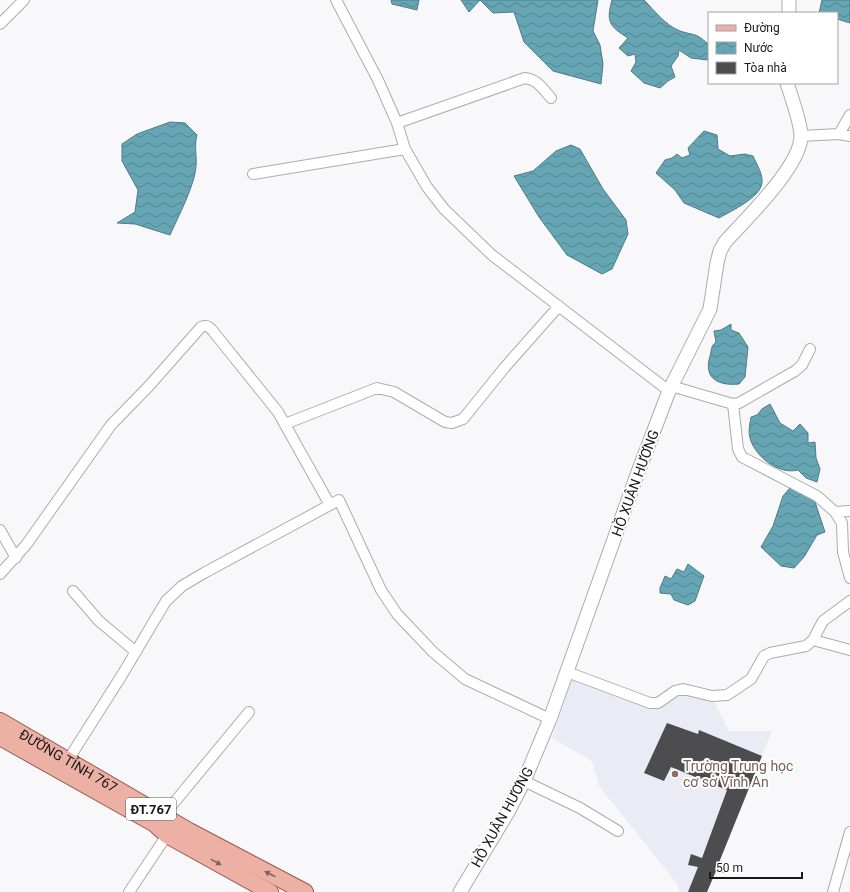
<svg xmlns="http://www.w3.org/2000/svg" width="850" height="892" font-family="Roboto,sans-serif">
  <style>
    .built { fill: #ebebf5 }
    .water { fill: url(#water-waves); stroke: #4f7c86 }
    .building { fill: #4d4d50 }
    .lines { fill: none; stroke-linecap: round; stroke-linejoin: round }
    .minor-casing { stroke: #acabae; stroke-width: 12 }
    .tertiary-casing { stroke: #acabae; stroke-width: 15 }
    .primary-casing { stroke: #9a594c; stroke-width: 18 }
    .minor { stroke: #fff; stroke-width: 10 }
    .tertiary { stroke: #fff; stroke-width: 13 }
    .primary { stroke: #ecb0a4; stroke-width: 16 }
    .oneway { fill: #82645f }
    .education-dot { fill: #8d6e63; stroke: #fff; stroke-width: 1.5 }
    .labels { text-anchor: middle; stroke-width: 4; stroke-linejoin: round; paint-order: stroke }
    .shield { fill: #fff; stroke: #5e5e5f; stroke-width: 1 }
    .shield-label { font-size: 13px; font-weight: bold; fill: #19191a }
    .street-label { font-size: 14px; fill: #19191a; stroke: #fff }
    .education-label { font-size: 14px; fill: #785e54; stroke: #fff; text-anchor: start }
  </style>
  <defs>
    <pattern id="water-waves" width="16" height="10" patternUnits="userSpaceOnUse"><rect width="16" height="10" fill="#66a6b4"/><path d="M0 5q4-4 8 0t8 0" fill="none" stroke="#538692"/></pattern>
  </defs>
  <rect width="100%" height="100%" fill="#f8f8fb"/>
  <path class="built" d="M572 679 659 707 670 702 676 695 684 693 714 701 729 731H772L707 892H679L678 885 599 786 592 761 552 738Z"/>
  <path class="water" d="M391 0H419L417 10 392 4Z
    M461 0H598L593 31 600 45 603 64 601 84 553 71 524 42 514 12 493 13 480 0 469 12Z
    M612 0H644C655 11 665 25 680 31 695 36 695 32 708 44V60L691 58 679 50 678 56 671 66 675 77 668 81 660 88 644 83 631 71 636 62 635 54 628 56 619 48 628 38C609 26 606 22 612 0Z
    M822 0H850V23L837 19V13H819Z
    M170 122 185 123 197 135C194 146 197 155 196 166 195 185 178 217 170 235L135 224 117 223 135 212 138 190 122 161V144L137 134Z
    M704 131 717 135 718 149 730 156 745 154 753 156C757 165 763 174 762 183 760 198 731 211 719 218L684 203 675 190 656 173 665 160 672 158 677 154 682 158 690 155 688 148Z
    M571 145 580 149 603 189 626 220 628 234 612 269 602 274 567 255 539 217 514 176 533 171 556 151Z
    M731 324V330L739 333 748 347 745 377 739 384C719 386 703 379 710 356 712 350 710 347 716 342L714 331 721 330Z
    M770 404 780 423 793 431 800 424 808 433V443L815 442 816 458 820 469 817 482 806 478 798 470C779 475 755 457 750 438 748 431 750 423 751 417L757 415 762 409Z
    M790 488 814 499 825 532 817 535 804 557 794 568 781 566 761 547 773 526 783 496Z
    M688 564 704 576 695 601 688 605 674 600 671 594 660 593V588L665 576 671 579 677 569 684 572Z"/>
  <path class="building" d="M667 723 698 734 699 730 762 756 718 865 726 867 724 873 716 871 707 892H688L698 867 688 865 691 854 702 858 727 790 671 767 664 781 644 773Z"/>
  <g class="lines">
    <defs>
      <path id="minor" d="M336 0 378 80 397 123 405 149 427 187 444 209 492 255 669 391
        M0 24 24 0
        M397 123 525 78C537 79 543 89 551 98
        M839 134 850 115
        M801 136 839 134 850 136
        M253 174 405 149
        M671 386 733 404 739 403 795 371 802 365 810 349
        M733 404 738 449 742 457 817 496 835 512 842 523 843 552 850 578
        M285 424 377 388 394 392 445 422 452 423 463 419 505 367 559 306
        M835 512 850 511
        M0 530 16 558
        M0 574 26 545 111 425 149 386 201 327C209 324 211 329 216 335L278 412 330 505
        M73 591 99 621 136 652
        M813 640 850 650
        M567 672 650 703H658L675 691 683 689 712 696 727 695 751 679 764 656 770 653 806 646 813 640 823 621 850 601
        M68 760 122 675 166 601 182 586 204 573 339 500 381 590 397 614 433 652 465 679 550 719
        M524 781 580 808 618 831
        M163 816 249 712
        M129 892 167 835
        M833 892 850 832"/>
      <path id="tertiary" d="M789 0V13
        M460 892 508 812 524 781 550 719 638 472 669 391 710 309 717 263 720 251 725 242C745 220 801 166 801 136 801 123 791 96 787 83"/>
      <g id="primary">
        <path id="s1" d="M0 721 189 831 305 892"/>
        <path d="M0 737 155 824 167 835 270 892"/>
      </g>
    </defs>
    <use href="#minor" class="minor-casing"/>
    <use href="#tertiary" class="tertiary-casing"/>
    <use href="#primary" class="primary-casing"/>
    <use href="#minor" class="minor"/>
    <use href="#tertiary" class="tertiary"/>
    <use href="#primary" class="primary"/>
  </g>
  <defs><path id="oneway-solid" d="M-6-.8H1V-3.2L6.5 0L1 3.2V.8H-6Z"/></defs>
  <g class="oneway">
    <use href="#oneway-solid" transform="translate(216 862) rotate(29)"/>
    <use href="#oneway-solid" transform="translate(270 874) rotate(-153)"/>
  </g>
  <circle class="education-dot" cx="675" cy="774" r="4"/>
  <g class="labels">
    <rect class="shield" x="126" y="798" width="50" height="22" rx="3"/>
    <g class="shield-label">
      <text x="151" y="814">ĐT.767</text>
    </g>
    <g class="street-label">
      <text transform="translate(635 483) rotate(-70)" y="5">HỒ XUÂN HƯƠNG</text>
      <text dy="5" stroke="none"><textPath href="#s1" startOffset="79">ĐƯỜNG TỈNH 767</textPath></text>
      <text transform="translate(502 817) rotate(-61)" y="5">HỒ XUÂN HƯƠNG</text>
    </g>
    <g class="education-label">
      <text x="683" y="771">Trường Trung học<tspan x="683" dy="16">cơ sở Vĩnh An</tspan></text>
    </g>
  </g>
  <rect x="708" y="12" width="130" height="72" fill="#ffffff" stroke="#a3a3a3"/>
  <rect x="716" y="25" width="20" height="6" fill="#ecb0a4" stroke="#a3a3a3"/>
  <text x="744" y="32" font-size="12" fill="#19191a">Đường</text>
  <rect x="716" y="42" width="20" height="12" fill="url(#water-waves)" stroke="#a3a3a3"/>
  <text x="744" y="52" font-size="12" fill="#19191a">Nước</text>
  <rect x="716" y="62" width="20" height="12" fill="#4d4d50" stroke="#a3a3a3"/>
  <text x="744" y="72" font-size="12" fill="#19191a">Tòa nhà</text>
  <path d="M710 872v6h92v-6" fill="none" stroke="#19191a" stroke-width="2"/>
  <text x="716" y="872" font-size="12" fill="#19191a" stroke="#ffffff" stroke-width="3" paint-order="stroke">50 m</text>
</svg>
